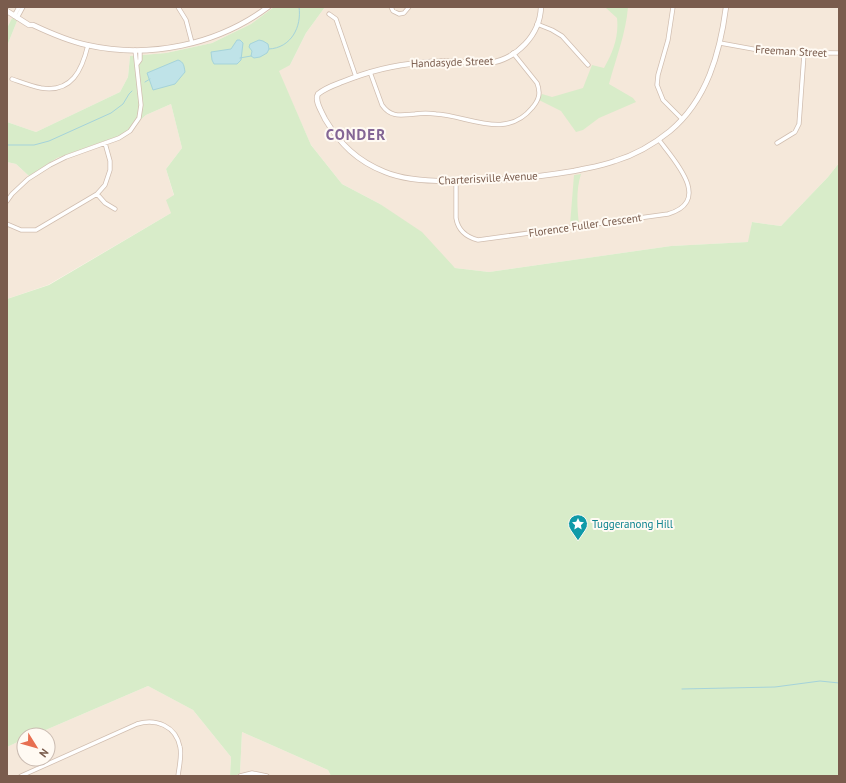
<svg xmlns="http://www.w3.org/2000/svg" width="846" height="783" font-family="'PT Sans',sans-serif">
  <style>
    .residential { fill: #f5e8da }
    .green { fill: #d8ecc9 }
    .water { fill: #bfe3e8; stroke: #a5d3da }
    .lines { fill: none; stroke-linecap: round; stroke-linejoin: round }
    .stream { stroke: #a5d3da; stroke-width: 1 }
    .minor-casing { stroke: #d1beb0; stroke-width: 5 }
    .tertiary-casing { stroke: #d1beb0; stroke-width: 6 }
    .minor { stroke: #fff; stroke-width: 3.5 }
    .tertiary { stroke: #fff; stroke-width: 4.5 }
    .labels { text-anchor: middle; stroke-width: 4; stroke-linejoin: round; paint-order: stroke }
    .street-label { font-size: 11px; fill: #7a5c4d; stroke: #fffaf3 }
    .culture-label { font-size: 11px; fill: #0d838f; stroke: #fffaf3; text-anchor: start }
    .district-label { font-size: 15px; font-weight: bold; letter-spacing: 1px; fill: #846695; stroke: #fffaf3 }
  </style>
  <rect width="100%" height="100%" fill="#fdf6ec"/>
  <path class="residential" d="M7 7H274L251 24 212 43 166 53 130 56 128 77 120 92 36 132 7 122V46L17 21 12 18 7 28Z
    M325 7H839V163L828 177 781 226 752 222 749 242 671 246 489 272 455 268 380 204 342 184 311 145 276 66 290 65 306 33Z
    M171 104 182 148 166 169 174 196 171 213 48 285 7 299V162L16 164 29 176 57 158 124 134 146 115Z
    M148 686 193 710 231 757 230 776H7V747L24 739V759H48V735H34Z
    M242 732 328 770 331 776H235L240 772Z"/>
  <path class="green" d="M274 7H325L306 33 290 65 279 71 311 145 342 184 380 204 422 232 455 268 489 272 671 246 748 242 752 222 781 226 828 177 839 163V776H331L328 770 242 732 240 773 235 776H230L231 757 193 710 148 686 34 735H24V739L7 747V299L49 285 171 213 166 200 174 195 166 169 182 148 171 104 146 115 124 134 57 158 29 176 16 164 7 162V122L36 132 120 92 128 77 130 56 166 53 212 43 251 24Z
    M606 7H628C626 33 616 58 609 84L633 98 636 102 599 118 583 130 576 132 561 111 539 100 542 94 552 97 583 88 592 65 604 68C613 52 619 37 617 18L606 8Z
    M12 18 17 21 7 46V28Z
    M581 174C576 189 577 208 579 224L570 225 574 175Z"/>
  <path class="water" d="M237 40H240L243 43 241 60 237 64H214L212 60 211 52 231 49Z
    M259 40 263 41 268 44 269 49 267 53 260 57 254 58 251 56 252 51 249 47 250 44Z
    M178 60C184 62 184 66 185 72L175 84 153 90 147 73Z"/>
  <g class="lines">
    <path class="stream" d="M269 49C291 48 302 27 299 7
      M240 58 251 56
      M145 82 150 79
      M7 145H34L49 141 111 113 123 104 129 94 132 91
      M682 689 775 687 820 681 839 683"/>
    <defs>
      <path id="minor" d="M178 7 186 20 192 43
        M391 7 393 11 399 14 404 13 409 7
        M673 7 668 40 658 75 657 85 663 100 682 119
        M329 14 336 19 356 77
        M14 16 19 7
        M17 18 23 7
        M537 24 552 30 562 36 588 65
        M720 43 770 52 839 53
        M137 64 140 60V51
        M370 72 382 105C391 118 401 115 415 114 422 113 429 113 436 114 469 116 506 140 532 108 539 100 541 93 537 83L513 53
        M12 79C21 82 31 86 41 88 72 93 82 70 88 45
        M777 143 795 132 799 124 804 54
        M456 181V218C458 230 466 237 478 240L668 214C713 201 674 160 659 140
        M97 194 105 203 115 209
        M7 201 12 194 28 179 50 165 66 157 119 138 130 131 139 118 141 105 135 50
        M7 224 21 230H36L97 194 105 185 110 170V161L105 143
        M21 776 137 724C156 718 176 726 180 747 182 756 179 767 178 776
        M240 776 252 773 267 776"/>
      <path id="tertiary" d="M541 7C540 35 517 59 489 63 480 64 471 62 462 62 448 61 433 61 419 63 392 65 367 72 342 82 334 85 325 88 318 94 314 101 322 112 325 119 340 144 357 161 385 172 404 180 426 181 447 181 489 182 532 178 574 171 587 168 602 166 615 161 635 155 654 144 670 131 707 100 720 53 726 7
        M7 11 29 25H33C50 33 68 41 87 45 149 59 217 45 268 7"/>
    </defs>
    <use href="#minor" class="minor-casing"/>
    <use href="#tertiary" class="tertiary-casing"/>
    <use href="#minor" class="minor"/>
    <use href="#tertiary" class="tertiary"/>
  </g>
  <defs>
    <symbol id="sight-pin" viewBox="-11 -11 22 30"><path d="M0 17L-7.5 6A9.5 9.5 0 1 1 7.5 6Z" fill="#0f9aa8" stroke="#fffaf3"/><path d="M0-6L1.8-2.2L6-1.7L2.9 1.2L3.7 5.4L0 3.3L-3.7 5.4L-2.9 1.2L-6-1.7L-1.8-2.2Z" fill="#fff"/></symbol>
  </defs>
  <g fill-rule="evenodd">
    <use href="#sight-pin" x="567" y="513" width="22" height="30"/>
  </g>
  <g class="labels">
    <g class="street-label">
      <text transform="translate(791 51) rotate(3)" y="4">Freeman Street</text>
      <text transform="translate(452 62) rotate(-2)" y="4">Handasyde Street</text>
      <text transform="translate(488 178) rotate(-3)" y="4">Charterisville Avenue</text>
      <text transform="translate(585 225) rotate(-8)" y="4">Florence Fuller Crescent</text>
    </g>
    <g class="culture-label">
      <text x="592" y="528">Tuggeranong Hill</text>
    </g>
    <g class="district-label">
      <text x="356" y="140">CONDER</text>
    </g>
  </g>
  <rect width="846" height="783" fill="none" stroke="#7a5c4d" stroke-width="16"/>
  <g transform="translate(36 747) rotate(127)"><circle r="19" fill="#fffaf3" stroke="#cabbb1"/>
  <path d="M0-3L7 15L0 10L-7 15Z" fill="#e76f51"/>
  <text y="-6" font-size="11" font-weight="bold" text-anchor="middle" fill="#7a5c4d">N</text>
  </g>
</svg>
